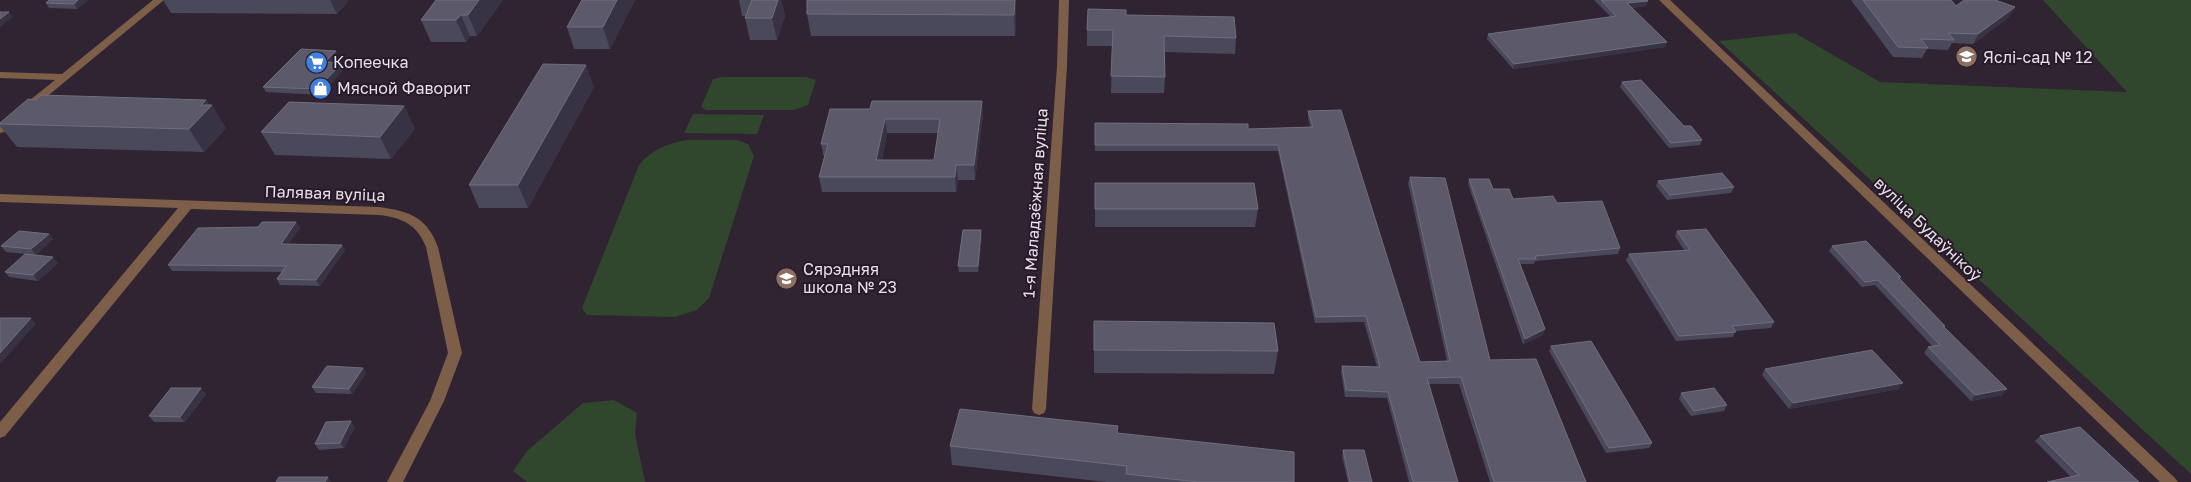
<svg xmlns="http://www.w3.org/2000/svg" width="2191" height="482" font-family="'Golos Text',sans-serif">
  <style>
    .green { fill: #30462d }
    .lines { fill: none; stroke-linecap: round; stroke-linejoin: round }
    .minor { fill: #7c5e49; fill-rule: evenodd }
    .wall { fill: #4a485b; fill-rule: evenodd }
    .shaded-wall { fill: #383344 }
    .building { fill: #5b596a; stroke: #716e7e; fill-rule: evenodd }
    .labels { text-anchor: middle; stroke-width: 4; stroke-linejoin: round; paint-order: stroke }
    .poi-label { font-size: 16px; fill: #e8dfe9; stroke: #261a28; text-anchor: start }
    .street-label { font-size: 16px; fill: #e8dfe9; stroke: #261a28 }
  </style>
  <rect width="100%" height="100%" fill="#302332"/>
  <path class="green" d="M2043 0H2191V474L1719 41 1795 33 1880 82 2127 92Z
    M722 77H806L816 80 808 105 794 110H706L701 107 713 79Z
    M693 114 764 115 757 134 684 133Z
    M686 140H737L748 144 754 156 709 298 697 310 675 317 587 315 582 308 639 165C652 149 667 144 686 140Z
    M614 400 637 413 635 434 645 482H527L513 471 527 451 583 403Z"/>
  <g class="lines">
    <path class="minor" d="M153 0H164L4 132 0 133V124L55 80 0 78V72L62 74Z
      M1059 0H1069L1067 66 1046 409 1044 413 1039 415 1034 413 1032 409 1057 66Z
      M1659 0H1670L2175 478 2178 482H2160Z
      M0 194 379 207C409 211 427 217 438 247L462 353 444 401 403 482H387L430 401 448 353 426 247C417 224 402 218 379 215L191 209 5 436 0 438V422L178 208 0 202Z"/>
  </g>
  <path class="wall" d="M88 0 77 9 49 8 46 3Z
    M163 0H349L337 14 171 13Z
    M503 0 477 36H470L466 42H431L421 20Z
    M582 0H635L610 49H574L567 27Z
    M739 0H781L785 16 777 40H750L745 18 746 16H742Z
    M1015 0 1016 20 1015 36H811L807 14Z
    M1594 0H1647L1646 6 1631 8 1667 42 1665 47 1513 69 1487 39 1488 34 1611 17Z
    M1851 0H1951L1956 6 2015 7 2009 17 1973 44 1952 43 1948 50 1927 49 1922 58 1893 57Z
    M1126 15 1236 38 1235 54 1165 52V77L1164 93H1111L1112 46H1087V30Z
    M338 56 333 62 345 68 320 95 266 92 263 87Z
    M1622 82 1702 140 1700 145 1669 148 1620 87Z
    M594 87 528 208H479L469 185Z
    M206 100 226 128 204 152 17 147 0 126V123Z
    M404 106 415 129 391 159 275 155 261 132Z
    M830 109 983 115 975 180H958L956 192H822L819 177 824 158 821 144ZM887 133H938L934 160H882Z
    M1308 111 1420 362 1447 361 1408 183 1410 177 1490 360 1586 482H1490L1459 384H1429L1458 482H1409L1387 398 1345 397 1341 372 1342 366 1377 367 1364 322 1315 323 1278 151H1095V123L1248 129 1310 127 1308 117Z
    M1469 179 1493 189 1513 199 1557 203 1620 248 1618 254 1535 261 1534 264H1520L1543 335 1523 344 1468 184Z
    M1658 181 1734 187 1731 193 1667 200 1656 186Z
    M1095 183 1258 209 1255 227H1095Z
    M296 222 300 228 288 244 342 245 345 250 320 286 280 285 277 279 282 272 172 271 168 265 258 227Z
    M1677 231 1774 322 1771 328 1735 331 1733 337 1676 341 1626 260 1629 254 1684 250 1675 236Z
    M49 234 53 239 36 255 6 252 1 246Z
    M982 236 978 272H959L958 266Z
    M1832 246 1901 277 1899 279 1945 326 1944 327 2003 395 1971 401 1924 353 1928 347 1932 346 1875 285 1862 287 1829 251Z
    M58 263 38 281 9 277 5 272Z
    M1551 346 1652 443 1649 448 1606 453 1549 351Z
    M1094 350 1278 351 1274 374 1094 373Z
    M363 368 366 373 352 394 316 393 312 387Z
    M1765 369 1899 389 1789 409 1762 375Z
    M1681 393 1727 405 1724 411 1691 416 1679 399Z
    M206 394 185 422H154L149 416Z
    M1118 426 1117 433 1294 482H1106L952 465 950 446Z
    M355 427 344 448 319 450 315 444Z
    M2040 436 2139 482 2071 477 2035 441Z
    M1343 450 1372 482H1348L1342 456Z"/>
  <path class="shaded-wall" d="M78 0H88L77 9 74 4Z
    M330 0H349L337 14Z
    M479 0H503L477 36 468 15Z
    M617 0H635L610 49 603 27Z
    M769 0H781L785 16 777 40 772 18Z
    M1015 0 1016 20 1015 36 1014 15Z
    M1648 1 1646 6 1625 8 1627 3Z
    M2015 7 2009 17 1973 44 1978 34Z
    M9 12 13 17 0 27V19Z
    M461 15 470 36 466 42 456 20Z
    M1667 42 1665 47 1513 69 1514 64Z
    M336 51 338 56 328 67 325 62Z
    M342 63 345 68 320 95 317 89Z
    M586 65 594 87 528 208 518 185Z
    M206 100 210 107 212 105 226 128 204 152 189 129 201 105Z
    M982 101 983 115 975 180 974 165Z
    M404 106 415 129 391 159 380 137Z
    M885 119 887 133 879 175 876 160Z
    M956 165 958 180 956 192 955 177Z
    M296 222 300 228 284 249 281 244Z
    M981 230 982 236 978 272V266Z
    M49 234 53 239 36 255 31 249Z
    M342 245 345 250 320 286 316 280Z
    M53 257 58 263 38 281 33 275Z
    M31 318 36 324 0 364V353Z
    M1545 329 1543 335 1523 344 1525 339Z
    M363 368 366 373 352 394 349 389Z
    M1903 383 1899 389 1789 409 1793 403Z
    M201 388 206 394 185 422 180 417Z
    M2007 389 2003 395 1971 401 1975 395Z
    M351 421 355 427 344 448 340 443Z
    M328 477 331 482H325Z"/>
  <path class="building" d="M49 0H78L74 4 46 3Z
    M436 0H479L468 15H461L456 20H421Z
    M582 0H617L603 27H567Z
    M752 0H778L772 18H745Z
    M807 0H1015L1014 15 807 14Z
    M1601 0H1647L1648 1 1627 3 1667 42 1514 64 1488 34 1616 16Z
    M1863 0H1951L1956 6 1964 0H1995L2015 7 1978 34 1948 33 1954 40 1921 39 1928 48 1898 47Z
    M1088 9 1126 10V15L1234 17 1236 38 1164 36 1165 77 1111 76 1113 30H1087Z
    M0 12H9L0 19Z
    M301 49 336 51 325 62 342 63 317 89 263 87Z
    M543 64 586 65 518 185H469Z
    M1641 80 1684 126H1691L1702 140 1671 143 1622 82Z
    M41 95 206 100 201 105H212L189 129 0 124V123L28 99 36 100Z
    M872 101H982L974 165H956L955 177H819L828 144H821L830 109H870ZM885 119H940L934 160H876Z
    M289 102 404 106 380 137 261 132Z
    M1341 110 1420 362 1450 361 1410 177 1445 178 1490 360 1536 359 1586 482H1494L1461 377 1427 378 1458 482H1413L1388 392 1346 390 1342 366 1380 367 1366 316 1316 317 1278 145H1095V123L1248 124V129L1313 127 1308 111Z
    M1722 173 1734 187 1670 195 1658 181Z
    M1469 179H1489L1493 189H1509L1513 199 1553 196 1557 203 1602 201 1620 248 1535 256 1536 259H1518L1545 329 1525 339Z
    M1095 183H1254L1258 209H1095Z
    M262 222H296L281 244 342 245 316 280 277 279 286 266 168 265 198 228 258 227Z
    M1706 229 1774 322 1732 326 1736 332 1679 336 1629 254 1690 250 1677 231Z
    M963 230H981L978 266H958Z
    M19 231 49 234 31 249 1 246Z
    M1866 241 1901 277H1898L1945 326H1943L2007 389 1975 395 1928 347 1940 345 1878 280 1865 282 1832 246Z
    M25 254 53 257 33 275 5 272Z
    M0 318H31L0 353Z
    M1094 321 1274 323 1278 351 1094 350Z
    M1591 341 1652 443 1609 448 1551 346Z
    M1872 350 1903 383 1793 403 1765 369Z
    M327 366 363 368 349 389 312 387Z
    M171 388H201L180 417 149 416Z
    M1714 388 1727 405 1694 411 1681 393Z
    M960 409 1118 426 1117 433 1294 452V482H1198L1126 474 1127 466 950 446Z
    M351 421 340 443 315 444 326 422Z
    M2080 427 2139 482H2047L2079 475 2040 436Z
    M1343 450H1364L1372 482H1350Z
    M279 477H328L325 482H276Z"/>
  <defs>
    <symbol id="school-disc" viewBox="-11 -11 22 22"><circle r="9.5" fill="#8d6e63" stroke="#261a28"/><path d="M0-5L7-2L0 1L-7-2ZM-4 1L0 2.5L4 1V4Q0 6-4 4Z" fill="#fff"/></symbol>
    <symbol id="supermarket-disc" viewBox="-11 -11 22 22"><circle r="9.5" fill="#3f7fe0" stroke="#261a28"/><path d="M-6-5.5h2.5l.6 2H6L4.5 2H-2.5L-4.4-4H-6ZM-1.5 3.2a1.3 1.3 0 1 0 .1 0ZM3 3.2a1.3 1.3 0 1 0 .1 0Z" fill="#fff"/></symbol>
    <symbol id="shop-disc" viewBox="-11 -11 22 22"><circle r="9.5" fill="#3f7fe0" stroke="#261a28"/><path d="M-5-2.5h2.3a2.7 3.5 0 0 1 5.4 0H5L5.5 6h-11ZM-1.5-2.5h3a1.5 2.3 0 0 0-3 0Z" fill="#fff"/></symbol>
  </defs>
  <g fill-rule="evenodd">
    <use href="#school-disc" x="1954" y="44" width="25" height="25"/>
    <use href="#supermarket-disc" x="304" y="50" width="25" height="25"/>
    <use href="#shop-disc" x="308" y="76" width="25" height="25"/>
    <use href="#school-disc" x="774" y="266" width="25" height="25"/>
  </g>
  <g class="labels">
    <g class="poi-label">
      <text x="1983" y="63">Яслі-сад № 12</text>
      <text x="333" y="68">Копеечка</text>
      <text x="337" y="94">Мясной Фаворит</text>
      <text x="803" y="275">Сярэдняя<tspan x="803" dy="18">школа № 23</tspan></text>
    </g>
    <g class="street-label">
      <text transform="translate(325 193) rotate(2)" y="6">Палявая вуліца</text>
      <text transform="translate(1035 203) rotate(-86)" y="6">1-я Маладзёжная вуліца</text>
      <text transform="translate(1928 229) rotate(44)" y="6">вуліца Будаўнікоў</text>
    </g>
  </g>
</svg>
